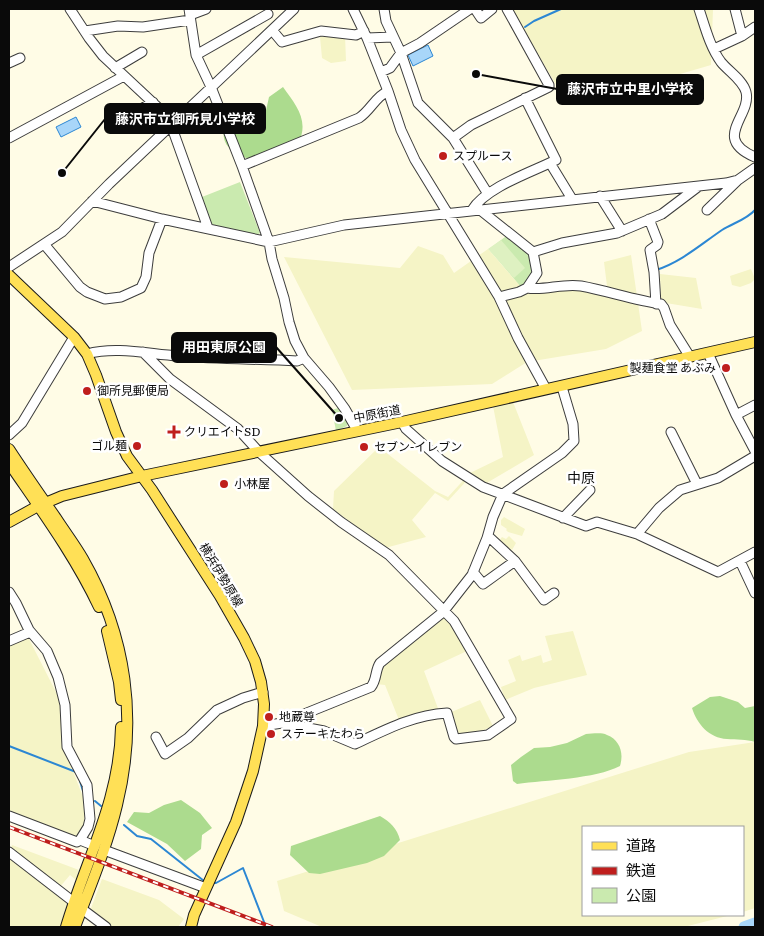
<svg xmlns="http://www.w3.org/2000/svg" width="764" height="936" font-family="Literata,'Noto Sans JP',serif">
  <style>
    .farmland { fill: #f5f4c6 }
    .green { fill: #caeaaf }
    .forest { fill: #acdb8e }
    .pitch { fill: #def1c1 }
    .water { fill: #a8d6f9; stroke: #2c87d3 }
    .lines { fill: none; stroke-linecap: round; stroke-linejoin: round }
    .stream { stroke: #2c87d3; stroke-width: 2 }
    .river { stroke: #a8d6f9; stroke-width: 11 }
    .minor-casing { stroke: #3d3d3d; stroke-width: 11 }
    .major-casing { stroke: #1b1b1b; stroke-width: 12 }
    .minor { stroke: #fff; stroke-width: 9 }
    .major { stroke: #ffe056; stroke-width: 10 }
    .rail-casing { stroke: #bf1e1d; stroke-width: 4 }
    .rail { stroke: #fff; stroke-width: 2; stroke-dasharray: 5.5; stroke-linecap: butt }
    .poi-dot { fill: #bf1e1d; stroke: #fff; stroke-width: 2 }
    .labels { text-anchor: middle; stroke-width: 5; stroke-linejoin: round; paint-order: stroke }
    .poi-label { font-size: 12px; fill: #0a0a0a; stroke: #fff; text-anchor: start }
    .street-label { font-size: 12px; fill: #0a0a0a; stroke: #fff }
    .neighbourhood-label { font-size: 14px; fill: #0a0a0a; stroke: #fff }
    .leader { fill: none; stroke: #0a0a0a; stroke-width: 2 }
    .callout-dot { fill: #0a0a0a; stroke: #fff; stroke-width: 2 }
    .callout { fill: #0a0a0a; stroke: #0a0a0a; stroke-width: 2 }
    .callout-label { font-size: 14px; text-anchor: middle; font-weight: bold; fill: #fff }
  </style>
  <rect width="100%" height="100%" fill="#fffce6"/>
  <path class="farmland" d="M512 9H713L711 65 646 84 596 90 563 97Z
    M323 34 345 35 346 61 331 63 322 58 320 37Z
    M418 246 443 255 454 273 488 249 522 288 543 287 594 291 608 294 604 262 631 255 642 331 606 349 527 362 492 384 352 390 284 257 400 268Z
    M751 269 755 279 751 283 740 287 732 285 730 276Z
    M660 274 696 278 702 309 666 303 661 301Z
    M513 402 534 455 485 484 471 476 448 501 435 493 412 520 426 537 385 548 333 509 334 491 379 447 435 491 448 497 470 473 503 457 493 406Z
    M504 517 525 529 522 536 508 532 506 530 507 529 501 525V520Z
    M509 536 516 543 512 550 499 541 502 537 506 539Z
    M446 616 467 651 424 671 439 711 399 720 385 685 376 684 379 668 410 639Z
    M573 631 587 675 534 688 505 700 501 687 516 681 508 660 520 655 522 661 541 655 543 663 552 660 545 636Z
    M9 638 29 639 59 698 64 748 83 797 85 828 77 840 9 812Z
    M480 700 493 726 477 733 456 735 449 713Z
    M755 742V908L743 912V827H583V915H731L684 927H322L284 911 277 881 689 752Z
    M12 845 79 870 76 880 70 875 59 888 10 850Z
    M9 856 68 901 60 927H9Z
    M102 879 159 900 184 919 178 927H111L90 911Z"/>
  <path class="green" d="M240 182 260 233 257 235 211 224 202 197Z
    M509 234 529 252 535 273 524 287H521L489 249Z
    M338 408 348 422 347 426 336 431 332 410Z"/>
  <path class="forest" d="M283 87C296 105 310 121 298 144 288 148 264 159 254 159 242 159 226 150 224 138 223 133 224 128 225 123L243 119 256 123 265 115 269 97Z
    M720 696 738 702 745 708 755 706V742C746 739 737 740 727 739 709 738 697 724 692 708L710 697Z
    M586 734C592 734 601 732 607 735 620 740 624 753 620 766 595 779 546 780 517 784L513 781 511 765 521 757 534 748 550 747 567 743Z
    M181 800 200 813 212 828 202 835 201 849 185 861 167 844 127 822 134 812 149 813 164 805Z
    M380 816C390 822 397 828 400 840L384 856 367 863 320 874 309 873 290 855 291 846Z"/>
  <path class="pitch" d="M501 240 525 268 514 278 488 249Z"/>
  <path class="water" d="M428 45 433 56 413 66 408 55Z
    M76 117 81 127 61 137 56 127Z"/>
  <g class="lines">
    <path class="stream" d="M525 27 534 21 561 9
      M656 270C681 262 700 245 722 230 733 223 746 220 755 210
      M9 746 76 772
      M80 781 83 791
      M95 801 101 806
      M124 825 137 836 151 839 204 881
      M213 883H216L243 868 266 927"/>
    <path class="river" d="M744 927 755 923"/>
    <defs>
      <path id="minor" d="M70 9 89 38 103 56 165 114 171 125 208 228
        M189 9 196 55 211 87 242 166 269 242 272 259 284 298 289 322 295 341 304 358 329 387 345 409 357 430
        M353 9 367 38 388 91 401 130 415 160 499 297 518 338 546 389
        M384 9 386 21 401 53 418 103 453 138 488 194
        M475 9 481 18 492 9
        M699 9C705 27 710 47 721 62 728 71 743 80 746 92 752 116 711 138 755 157
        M735 9 742 36
        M190 15 206 9
        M272 30 282 42 321 31 356 35 364 31
        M85 31 118 26 143 27 190 20
        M367 38 393 37
        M714 49 742 36 755 27
        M196 55 268 14
        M9 63 20 58
        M115 68 142 52
        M381 72 390 68 401 53 420 43 470 9
        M116 124 153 102
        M9 138 124 76
        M453 138 471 125 549 87V85L507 9
        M550 163 572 199
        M242 166 359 118C371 110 375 97 388 91
        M600 196 622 231
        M92 201 162 219 269 242 344 225 726 183 738 180 755 168
        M479 209 533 252 537 273 527 288
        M472 210C486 187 532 172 556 160L525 98
        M707 210 738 180
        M649 219 658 242 657 245 650 250 654 272 656 304
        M44 244 80 287 87 292 105 299 121 297 141 288 146 277 149 253 162 219
        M533 252 562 243 617 233 662 214 699 186
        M9 267 62 232 109 184 294 9
        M499 297 519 292 527 288C545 291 562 283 581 286 608 291 634 300 661 304L664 308 670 325 690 357
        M143 352 170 379 238 429 259 452 308 496 341 522 389 555 454 621 511 719 488 735 456 739 454 737 447 713C413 715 385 730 355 744L324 731 282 723
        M708 353 736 415 755 451
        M87 354C116 346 148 354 178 356 218 359 258 359 297 361L304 358
        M736 415 755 405
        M402 422 406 429 442 461 483 487 586 526 597 522 637 534 718 572 755 552
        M671 432 697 484
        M9 435 22 423 74 337
        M563 518 590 490
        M637 534 659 508 680 490 718 478 755 456
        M488 536 515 561 544 600 554 593
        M740 561 755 593
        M473 572 483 584 515 561
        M9 592 16 603 29 630 47 651 58 677 65 705 67 747 87 785 90 819 88 827 80 840
        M9 641 30 632
        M263 726 282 723 371 687C377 680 375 670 380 663L443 612 472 575 487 538 493 517 503 494 562 453 574 441 573 424 562 387
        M156 737 165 754 188 738 217 710 243 698 263 692
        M9 816 77 842 80 840 95 846
        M104 850 206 888
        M9 852 75 903
        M82 909 106 927"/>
      <path id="major" d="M9 275 74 337 87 354 96 375 116 432 127 456 152 490 220 596 244 638 255 661 261 682 264 704 263 726 253 771 236 822 194 915 191 927
        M9 449C24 472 40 495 56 518 65 532 75 545 83 559 127 636 138 720 117 805 107 847 90 887 75 927
        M9 463C41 510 75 556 99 607
        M9 522 38 506 62 496 142 476 402 422 755 342
        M107 631 119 682 121 700
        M66 927C86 859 120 800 121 727"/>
    </defs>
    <use href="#minor" class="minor-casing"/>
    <use href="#major" class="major-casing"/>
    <use href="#minor" class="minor"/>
    <use href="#major" class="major"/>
    <defs>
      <path id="rail" d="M9 827 272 927"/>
    </defs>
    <use href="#rail" class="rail-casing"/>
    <use href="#rail" class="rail"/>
  </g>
  <g class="poi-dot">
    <circle cx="443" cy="156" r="5"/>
    <circle cx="726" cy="368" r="5"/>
    <circle cx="87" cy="391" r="5"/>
    <path d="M171.5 424.5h5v5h5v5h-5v5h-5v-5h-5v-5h5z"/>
    <circle cx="137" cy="446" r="5"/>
    <circle cx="364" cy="447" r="5"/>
    <circle cx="224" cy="484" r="5"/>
    <circle cx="269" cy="717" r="5"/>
    <circle cx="271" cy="734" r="5"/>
  </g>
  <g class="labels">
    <g class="poi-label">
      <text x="453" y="160">スプルース</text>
      <text x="716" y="372" text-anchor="end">製麺食堂 あぶみ</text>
      <text x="97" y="395">御所見郵便局</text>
      <text x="184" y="436">クリエイトSD</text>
      <text x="127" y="450" text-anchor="end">ゴル麺</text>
      <text x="374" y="451">セブン-イレブン</text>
      <text x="234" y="488">小林屋</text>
      <text x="279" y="721">地蔵尊</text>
      <text x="281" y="738">ステーキたわら</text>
    </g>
    <g class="street-label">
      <text transform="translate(377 414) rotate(-11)" y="4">中原街道</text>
      <text transform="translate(221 575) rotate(59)" y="4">横浜伊勢原線</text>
    </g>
    <g class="neighbourhood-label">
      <text x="581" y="483">中原</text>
    </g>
  </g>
  <path class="leader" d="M476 74L557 89M62 173L105 119M339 418L276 347"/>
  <g class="callout-dot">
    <circle cx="476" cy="74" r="5"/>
    <circle cx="62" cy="173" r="5"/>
    <circle cx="339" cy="418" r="5"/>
  </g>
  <g class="callout">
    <rect x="557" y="75" width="146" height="29" rx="5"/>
    <rect x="105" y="104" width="160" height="29" rx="5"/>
    <rect x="172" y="333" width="104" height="29" rx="5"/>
  </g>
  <g class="callout-label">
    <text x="630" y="94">藤沢市立中里小学校</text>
    <text x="185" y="124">藤沢市立御所見小学校</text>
    <text x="224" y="352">用田東原公園</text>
  </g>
  <rect width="764" height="936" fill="none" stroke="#0a0a0a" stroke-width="20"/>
  <rect x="582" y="826" width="162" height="90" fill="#ffffff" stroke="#9d9d9d"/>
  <rect x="592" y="842" width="25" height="8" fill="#ffe056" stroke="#9d9d9d"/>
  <text x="626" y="851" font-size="15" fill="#0a0a0a">道路</text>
  <rect x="592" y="867" width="25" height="8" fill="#bf1e1d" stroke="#9d9d9d"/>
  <text x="626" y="876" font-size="15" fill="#0a0a0a">鉄道</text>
  <rect x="592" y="888" width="25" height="15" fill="#caeaaf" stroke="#9d9d9d"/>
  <text x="626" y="901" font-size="15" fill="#0a0a0a">公園</text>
</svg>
